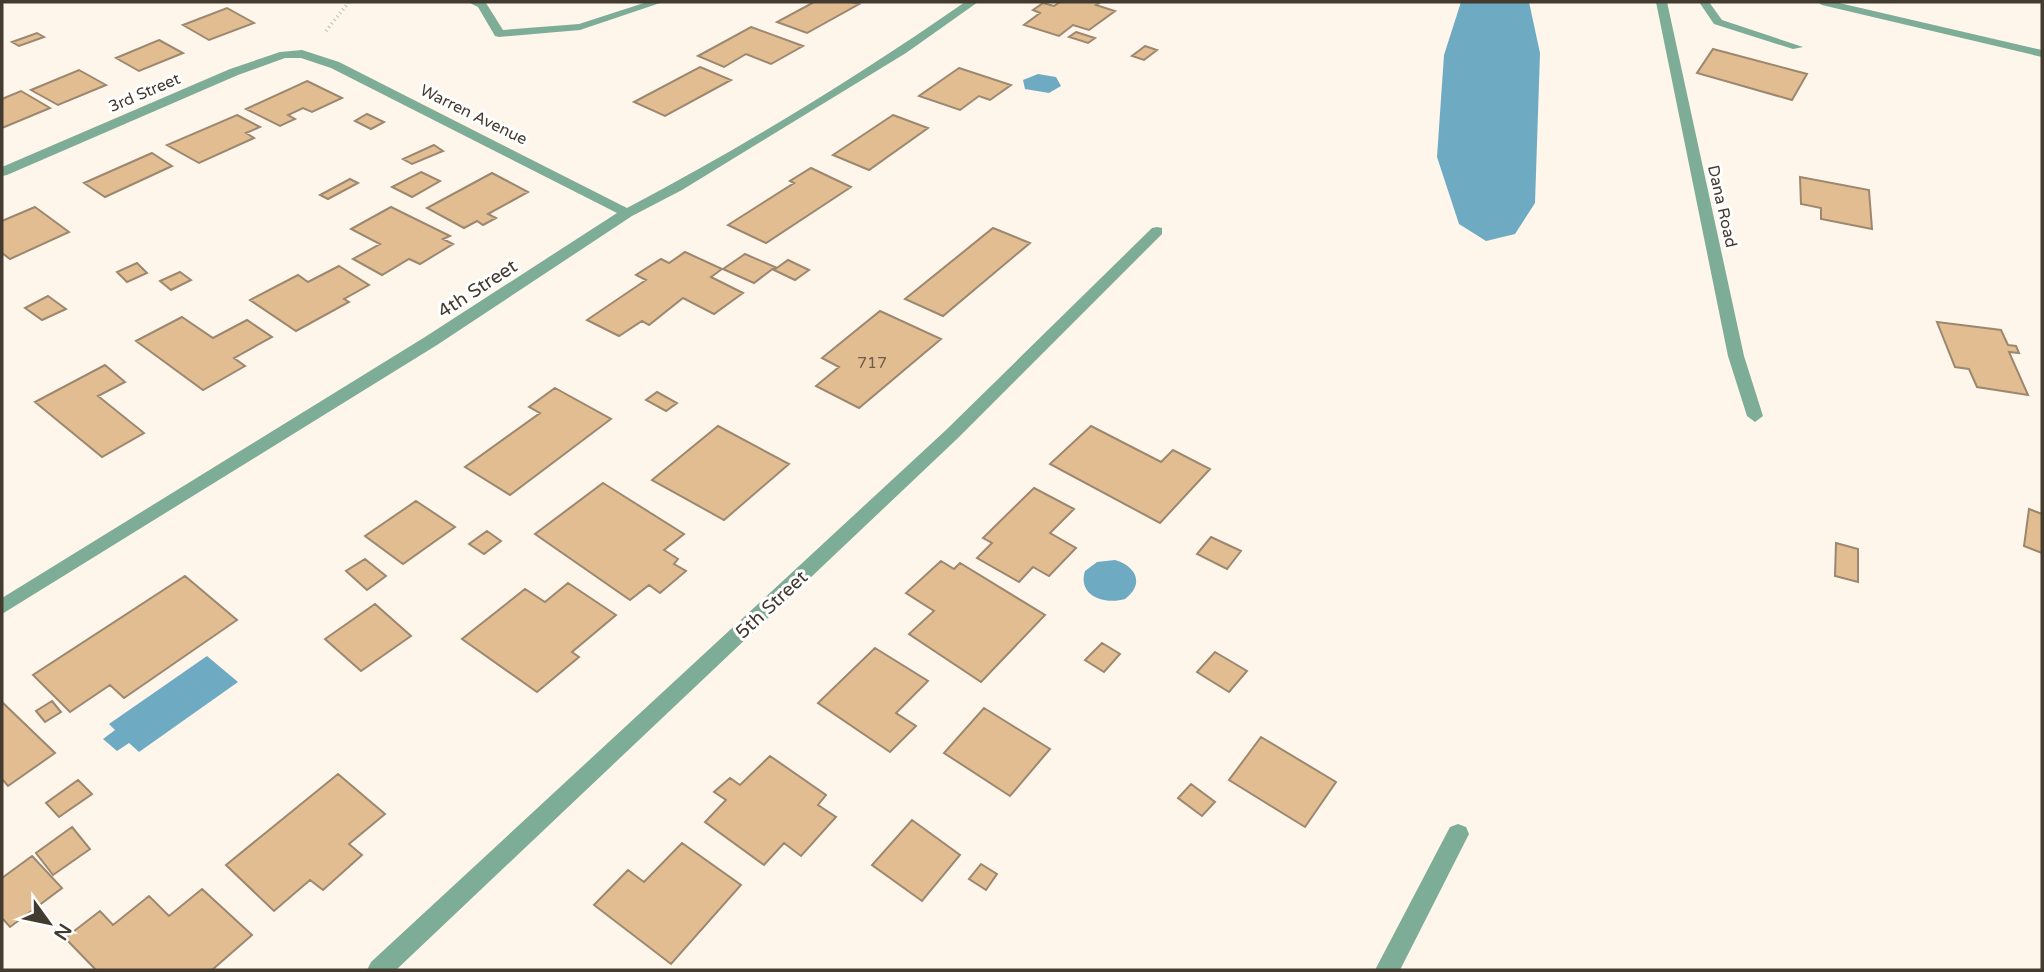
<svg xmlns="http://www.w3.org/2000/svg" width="2044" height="972" font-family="'Varela Round',sans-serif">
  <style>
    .water { fill: #6eabc3 }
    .building { fill: #e3bd92; stroke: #9c876f; stroke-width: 2 }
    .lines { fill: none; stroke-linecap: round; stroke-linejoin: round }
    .path { stroke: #c3baaf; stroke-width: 3.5; stroke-dasharray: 1 3.5; stroke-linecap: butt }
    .service { fill: #7ead97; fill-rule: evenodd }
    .minor { fill: #7ead97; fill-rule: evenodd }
    .labels { text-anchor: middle; stroke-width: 6; stroke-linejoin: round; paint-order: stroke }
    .far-street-label { font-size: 16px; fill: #443b30; stroke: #fff }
    .number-label { font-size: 16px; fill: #6c5c48 }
    .street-label { font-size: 19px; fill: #443b30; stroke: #fff }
  </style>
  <rect width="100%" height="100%" fill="#fef5eb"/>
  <path class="water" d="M1461 2H1529L1540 53 1535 203 1515 234 1486 241 1459 224 1437 157 1444 55Z
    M1038 74 1056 77 1061 86 1049 93 1025 89 1023 80Z
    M1115 560C1136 566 1145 584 1125 599 1105 605 1077 596 1085 571L1097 562Z
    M207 656 238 682 139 752 129 743 117 751 103 739 115 730 109 724Z"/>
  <path class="building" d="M814 2H851L859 4 807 33 777 22Z
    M1060 2H1101L1096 5 1115 11 1089 30 1073 25 1059 36 1024 25 1040 13 1033 10 1043 3 1054 6Z
    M227 8 254 23 209 40 183 25Z
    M751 27 803 46 771 64 746 54 724 67 698 56Z
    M1076 32 1095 38 1088 43 1069 37Z
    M37 33 44 37 19 46 12 42Z
    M159 40 183 53 139 71 116 58Z
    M1145 46 1157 50 1144 60 1132 56Z
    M1713 49 1807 74 1792 100 1697 73Z
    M700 67 731 80 665 116 634 102Z
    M959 68 1011 85 990 100 979 96 960 110 919 96Z
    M79 70 106 85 58 105 31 90Z
    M307 81 342 98 312 112 303 108 288 115 295 119 280 126 246 109Z
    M21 91 50 108 2 128V99Z
    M367 114 384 122 371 129 355 121Z
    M237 115 260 127 246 133 254 138 199 163 167 145Z
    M893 115 928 128 869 170 833 155Z
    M434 145 443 151 412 164 403 159Z
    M152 153 172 166 105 197 84 183Z
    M811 168 851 187 766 243 728 225 794 183 790 181Z
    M421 172 440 181 412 197 392 187Z
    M492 173 528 192 488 214 496 218 483 225 477 221 464 228 427 208Z
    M1800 177 1869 190 1872 229 1821 219V208L1801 204Z
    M350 179 358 183 328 199 320 195Z
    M35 207 69 232 10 259 2 253V221Z
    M391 207 450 236 443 239 453 244 420 264 409 259 382 275 353 259 380 244 351 229Z
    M993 228 1030 243 943 316 905 299Z
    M685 252 722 269 711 277 743 293 714 314 683 298 649 325 642 321 619 336 587 320 646 280 636 275 661 259 669 263Z
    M745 254 775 267 754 283 723 269Z
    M788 260 809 270 795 280 774 270Z
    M137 263 147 273 127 282 117 272Z
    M339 266 369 285 344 299 349 302 296 331 250 300 298 275 308 282Z
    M180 272 191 280 171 290 160 281Z
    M48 296 66 309 42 320 25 308Z
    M880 311 941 339 859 408 816 386 839 367 822 358Z
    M182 317 213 338 247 320 272 337 234 358 245 366 203 390 136 341Z
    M1937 322 2001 330 2008 345 2016 346 2019 353 2009 352 2028 395 1977 387 1969 369 1955 367Z
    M105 365 125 382 98 396 144 433 102 457 35 402Z
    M555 388 611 419 510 495 465 467 540 413 529 407Z
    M657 392 677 403 666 411 646 400Z
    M718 426 789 464 724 520 652 480Z
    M1091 426 1161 462 1173 450 1210 469 1160 523 1050 464Z
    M603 483 684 534 664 550 678 559 674 564 686 571 660 593 649 585 630 600 535 534Z
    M1034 488 1074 509 1050 533 1076 548 1049 576 1033 567 1019 582 977 558 992 543 983 538Z
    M416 501 455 527 403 564 365 536Z
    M2029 509 2042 514V553L2024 546Z
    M487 531 501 541 484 554 469 544Z
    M1211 537 1241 551 1227 569 1197 554Z
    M1836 543 1858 549V582L1835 576Z
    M365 559 386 576 367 590 346 571Z
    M941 561 954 569 960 563 1045 615 981 682 909 634 934 611 906 593Z
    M185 576 237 620 124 698 110 685 70 712 33 675Z
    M568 583 616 615 572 652 579 657 537 692 462 639 525 589 545 602Z
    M375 604 411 636 361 671 325 639Z
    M1102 643 1120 654 1104 672 1085 660Z
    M875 648 928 681 896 713 916 726 890 752 818 703Z
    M1215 652 1247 671 1229 692 1197 672Z
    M52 701 61 712 45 722 36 711Z
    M2 702 55 753 8 786 2 779Z
    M984 708 1050 749 1010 796 944 753Z
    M1261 737 1336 782 1305 827 1229 780Z
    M770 756 826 795 818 805 836 817 801 856 784 843 764 865 705 822 726 800 714 792 730 778 740 785Z
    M338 774 385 814 349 844 362 855 323 890 310 880 274 911 226 865Z
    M78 780 92 794 59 817 46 803Z
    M1191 784 1215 802 1202 816 1178 798Z
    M912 820 960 855 922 901 872 865Z
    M72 827 90 849 53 875 36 853Z
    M682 843 741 885 671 964 594 905 628 870 644 882Z
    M32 856 62 888 10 927 2 918V878Z
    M981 864 997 874 986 890 969 879Z
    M202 889 252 935 212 970H96L65 938 100 911 113 925 149 896 169 916Z"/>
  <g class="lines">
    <path class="path" d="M326 31 349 2"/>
    <path class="service" d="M468 2 486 3 503 30 579 24 647 2H663L580 30 499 37 495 36 478 7Z
      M1699 2H1709L1722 20 1803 47 1793 49 1714 24Z"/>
    <path class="minor" d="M965 2H978L906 53 682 190 632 216 437 345 2 614V598L425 337 617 213 331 68 301 58H285L238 75 7 175 2 176V167L230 69 280 52 302 50 339 62 627 208C743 147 857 77 965 2Z
      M1656 2H1667L1744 356 1763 416 1755 422 1747 416 1728 356Z
      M1817 2H1835L2042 50V57L1822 5Z
      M1157 227 1162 228V234L958 438 396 970H367L371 962 946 430 1152 228Z
      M1458 824 1466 827 1469 834 1400 970H1375L1450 827Z"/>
  </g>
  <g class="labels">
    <g class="far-street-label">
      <text transform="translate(144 92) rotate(-23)" y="6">3rd Street</text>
      <text transform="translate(474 114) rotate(26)" y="6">Warren Avenue</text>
      <text transform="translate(1723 206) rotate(77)" y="6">Dana Road</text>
    </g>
    <g class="number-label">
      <text x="872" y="368">717</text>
    </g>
    <g class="street-label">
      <text transform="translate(477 288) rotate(-33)" y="7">4th Street</text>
      <text transform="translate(771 604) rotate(-43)" y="7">5th Street</text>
    </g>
  </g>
  <rect width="2044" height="972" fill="none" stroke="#443b30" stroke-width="7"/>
  <g transform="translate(49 923) rotate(123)" stroke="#ffffff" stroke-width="5" paint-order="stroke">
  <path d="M0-5L12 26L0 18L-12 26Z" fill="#443b30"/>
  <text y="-10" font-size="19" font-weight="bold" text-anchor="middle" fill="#443b30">N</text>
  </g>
</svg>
